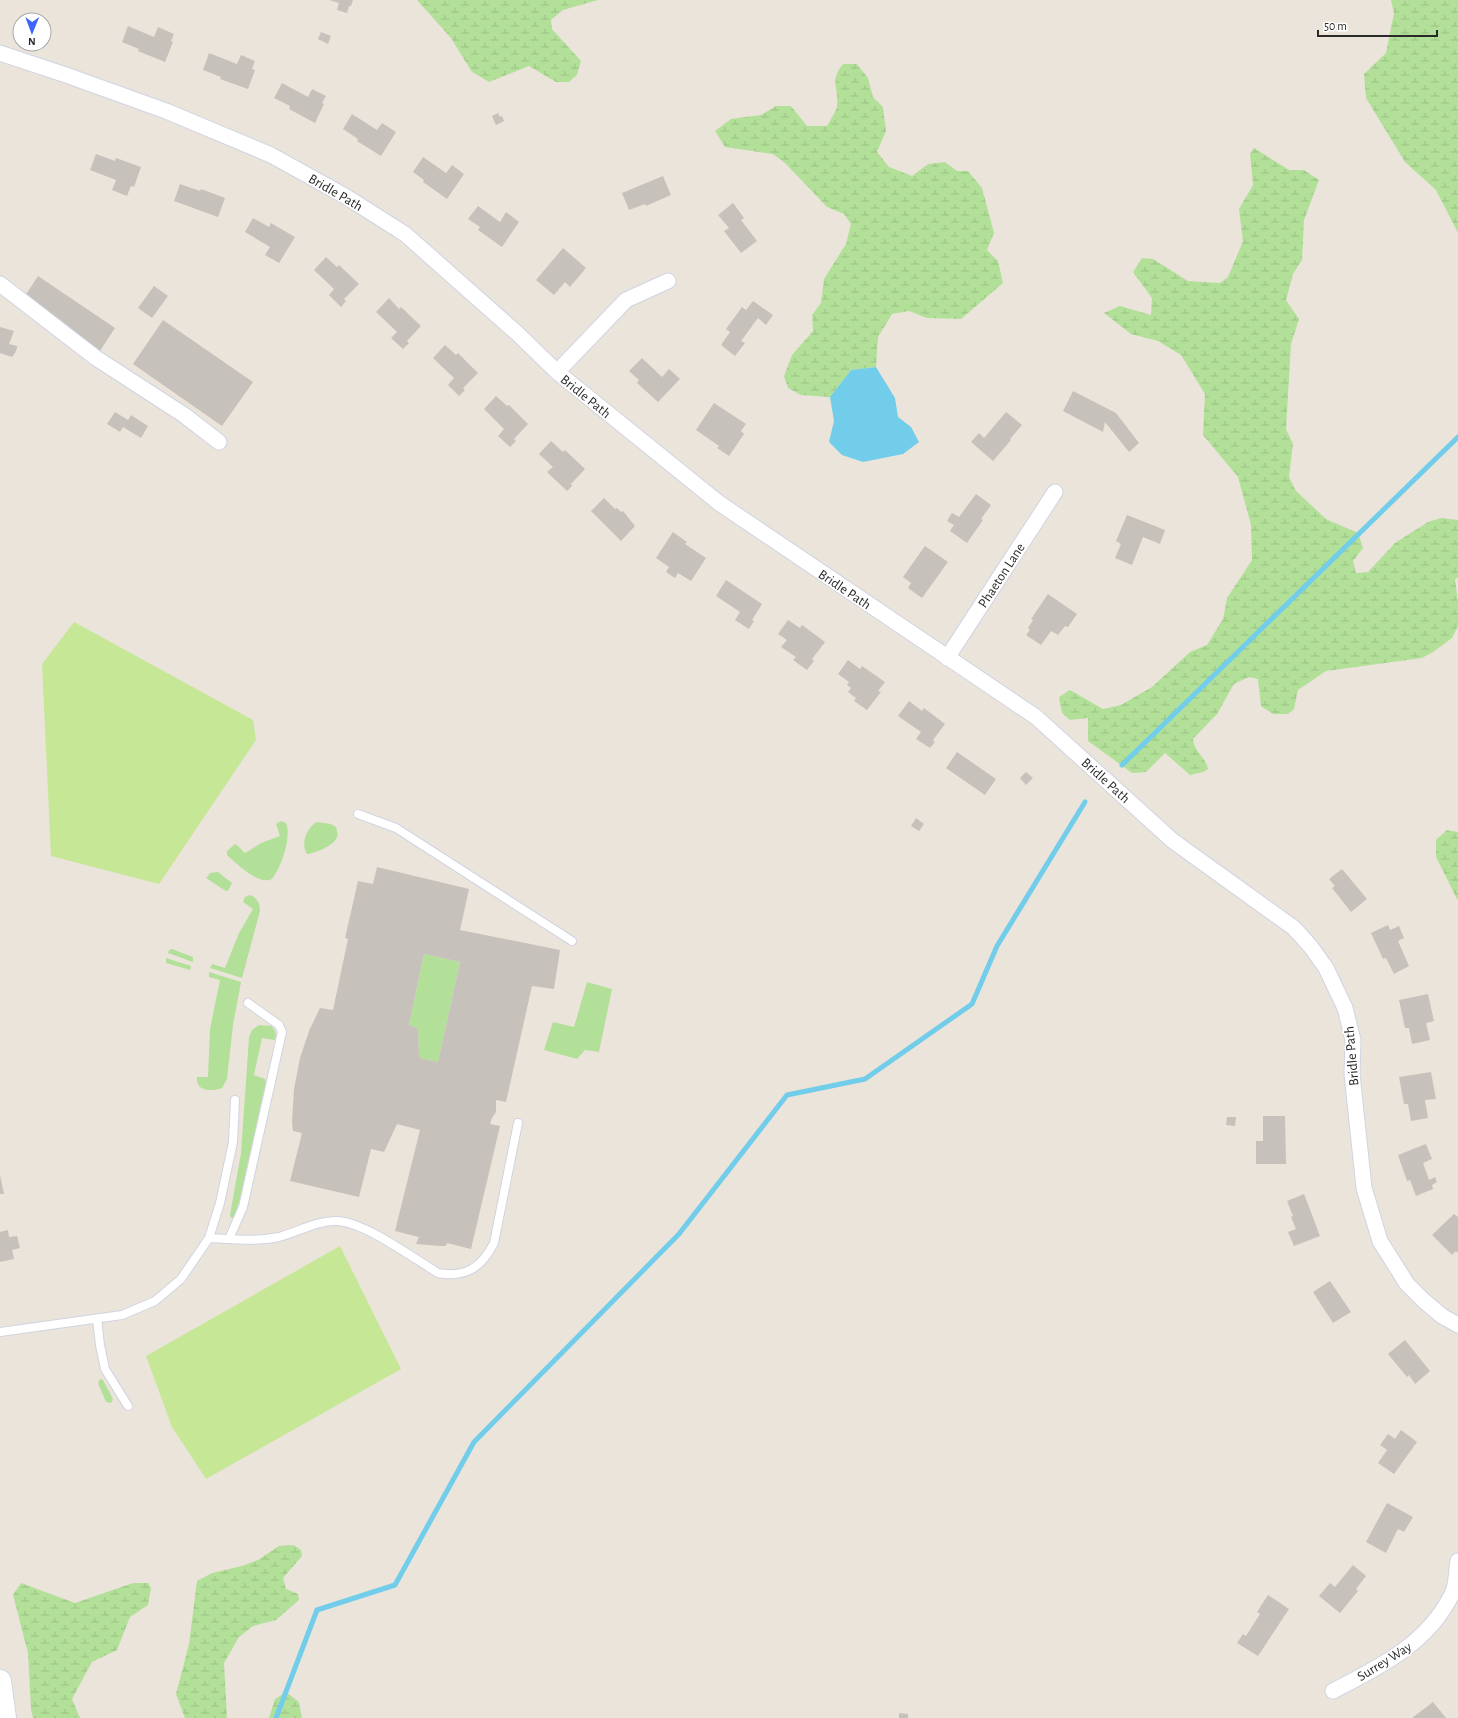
<svg xmlns="http://www.w3.org/2000/svg" width="1458" height="1718" font-family="'Alegreya Sans',sans-serif">
  <style>
    .green { fill: #b3e099 }
    .wetland { fill: url(#wetland-marsh) }
    .pitch { fill: #c6e795 }
    .water { fill: #71cdea }
    .lines { fill: none; stroke-linecap: round; stroke-linejoin: round }
    .stream { stroke: #71cdea; stroke-width: 5 }
    .building { fill: #c6c1bb; fill-rule: evenodd }
    .service-casing { stroke: #d0d4e2; stroke-width: 10 }
    .minor-casing { stroke: #d0d4e2; stroke-width: 17 }
    .secondary-casing { stroke: #d0d4e2; stroke-width: 24 }
    .service { stroke: #fff; stroke-width: 8 }
    .minor { stroke: #fff; stroke-width: 15 }
    .secondary { stroke: #fff; stroke-width: 22 }
    .labels { text-anchor: middle; stroke-width: 3.5; stroke-linejoin: round; paint-order: stroke }
    .street-label { font-size: 14px; fill: #292929; stroke: #fff }
  </style>
  <defs>
    <pattern id="wetland-marsh" width="20" height="14" patternUnits="userSpaceOnUse"><rect width="20" height="14" fill="#b3e099"/><path d="M1 5h8M5 5V1M11 12h8M15 12V8" fill="none" stroke="#9ac084"/></pattern>
  </defs>
  <rect width="100%" height="100%" fill="#ebe4db"/>
  <path class="green" d="M281 821 286 823C292 837 281 868 272 879 259 886 237 864 227 855V851L235 844 238 846 245 853 261 843 280 836 276 824Z
    M317 822 331 824 336 827C337 831 338 834 337 837 335 845 314 854 307 854 300 844 307 827 317 822Z
    M218 872 232 883 228 891 224 890 206 878 210 873Z
    M250 895C257 897 260 904 260 911L242 978 210 968 212 964 225 968 239 933 253 909 243 902 245 897Z
    M172 949 193 957V962L168 953 169 950Z
    M424 954 460 962 438 1062 419 1058 418 1028 409 1025Z
    M166 958 191 966 190 970 166 963Z
    M209 972 241 982 233 1025 227 1079 222 1088C212 1092 195 1091 197 1077H208L210 1029 220 980 209 977Z
    M587 982 612 989 599 1052 585 1050 577 1059 544 1050 553 1022 574 1027Z
    M259 1025 271 1026C275 1029 278 1036 274 1040L262 1038 254 1075 265 1079 266 1082 240 1199 234 1217 231 1218 230 1215 241 1153 249 1037 252 1030Z
    M100 1379 103 1380 113 1399 111 1403 106 1402 98 1383Z"/>
  <path class="wetland" d="M417 0H598L563 10 551 20 552 29 581 61 577 75 569 82H556L529 66 489 82 472 72 451 38Z
    M1391 0H1458V233L1436 190 1405 162 1366 98 1364 74 1386 53 1394 13Z
    M843 64H857L868 78 873 97 883 107 886 131 877 152 889 167 912 176 928 164 945 162 957 171H968L982 188 994 233 987 250 998 261 1003 283 961 319 927 318 909 311 892 314 878 337 876 367 851 370 830 397 801 395 788 388 784 376 792 355 813 331 812 315 821 303 824 279 846 244 851 224 844 214 827 207 785 163 773 154 725 147 715 131 731 119 761 115 776 106H791L807 126H827C830 120 836 112 837 106 839 88 829 81 843 64Z
    M1254 148 1289 170H1304L1319 180 1304 220 1302 260 1293 274 1286 300 1299 319 1291 344 1286 429 1293 444 1289 477 1296 491 1326 519 1358 533 1363 548 1353 561 1356 573 1368 572 1395 543 1428 522 1441 518 1458 520V577L1455 580 1458 602V626L1452 638 1433 652 1422 658 1326 671 1298 690 1294 709 1288 714H1273L1261 706 1258 679 1249 677 1234 684 1217 714 1193 739C1194 752 1206 757 1208 769L1203 772 1190 775 1165 753 1146 772 1132 773 1088 741V718L1070 720 1062 713 1059 697 1070 690 1103 709 1121 705 1152 687 1190 652 1207 645 1223 619 1227 598 1252 560 1251 525 1238 477 1203 435 1205 394 1181 355 1158 341 1131 334 1104 313 1120 306 1151 315 1152 298 1133 272 1142 258 1153 259 1188 281 1220 283 1228 277 1243 241 1239 209 1253 185 1250 154Z
    M1447 830 1458 832V901L1436 857V840Z
    M294 1545 301 1550 302 1556 283 1578 286 1589 298 1594 299 1600 276 1620 253 1626 239 1637 224 1663 227 1718H185L176 1694 189 1644 197 1581 212 1573 242 1566 258 1560 279 1546Z
    M21 1583 75 1603 133 1583H148L151 1588 148 1605 130 1617 117 1650 92 1662 72 1699 80 1718H33L31 1710 28 1653 13 1595Z
    M286 1692 299 1702 302 1718H269L275 1699Z"/>
  <path class="pitch" d="M74 622 253 720 256 740 159 884 51 856 42 664Z
    M340 1246 401 1369 206 1479 172 1427 146 1356Z"/>
  <path class="water" d="M876 367 895 398 898 417 911 427 919 442 903 454 863 462 842 455 829 442 834 421 830 397 851 370Z"/>
  <g class="lines">
    <path class="stream" d="M1122 765 1458 437
      M276 1718 317 1610 395 1585 474 1442 679 1234 787 1095 865 1079 972 1004 997 946 1085 802"/>
  </g>
  <path class="building" d="M329 0H353L351 6H349L347 13 337 10 339 3Z
    M128 26 154 37 158 27 174 34 171 41 173 42 165 62 138 51 139 49 122 42Z
    M321 32 331 36 328 44 318 39Z
    M209 53 237 64 241 55 255 61 252 69 255 70 248 89 220 79 221 77 203 70Z
    M282 83 308 97 312 89 326 96 322 103 324 104 315 123 289 109 290 106 274 98Z
    M498 113 500 117 502 116 504 121 496 125 492 116Z
    M352 114 377 130 382 123 396 132 381 156 357 141 358 139 343 129Z
    M96 154 115 161 116 158 141 167 134 187 131 186 127 196 112 190 116 180 90 170Z
    M423 157 446 173 452 165 464 174 447 199 423 182 424 180 413 172Z
    M663 176 671 195 646 206 645 204 629 210 622 193Z
    M180 184 200 191 201 189 225 198 218 217 174 201Z
    M733 203 744 218 741 220 757 241 741 253 724 231 729 228 718 215Z
    M478 206 500 222 506 212 519 222 502 247 478 230 480 227 468 219Z
    M253 218 269 227 271 223 295 237 279 263 265 255 270 247 245 232Z
    M563 248 586 268 570 287 565 282 554 295 536 280Z
    M326 257 337 267 339 265 359 284 344 299 346 301 341 307 329 295 334 289 314 270Z
    M38 276 115 328 100 351 23 299Z
    M154 286 168 296 152 318 138 308Z
    M389 298 399 309 401 307 421 326 407 341 409 343 403 349 391 338 397 332 376 312Z
    M753 301 773 315 766 325 758 318 741 341 745 343 735 356 721 345 730 332 726 329 742 307 746 310Z
    M163 320 253 382 222 426 133 364Z
    M0 327 14 331 9 344 17 346V348L15 353 12 357 0 353Z
    M445 345 456 355 458 353 478 373 463 388 465 390 459 396 448 385 454 378 433 358Z
    M642 358 662 377 669 369 680 379 658 402 637 383 639 380 629 371Z
    M1073 391 1116 413 1139 443 1129 452 1105 422 1103 432 1063 411Z
    M496 396 507 406 509 405 528 424 514 439 516 441 510 447 498 436 504 429 484 409Z
    M714 403 746 424 741 431 744 434 729 456 717 448 719 446 696 430Z
    M115 412 128 420 131 415 148 426 141 438 123 427 120 432 107 424Z
    M1006 412 1022 425 1010 439 1011 440 993 461 971 442 979 433 984 438Z
    M551 441 563 452 565 450 585 469 571 484 572 486 567 491 547 472 553 467 539 454Z
    M976 494 991 505 981 519 983 520 967 543 950 531 954 525 947 521 952 513 959 517Z
    M604 498 615 509 617 508 621 512 623 511 635 526 621 541 591 511Z
    M1127 515 1165 530 1160 544 1143 537 1132 565 1115 558 1121 544 1116 541Z
    M673 532 687 542 685 544 706 558 691 581 678 573 675 578 666 572 669 567 656 558Z
    M925 546 948 562 922 598 908 588 911 583 903 577Z
    M726 580 762 604 752 620 754 621 749 629 735 620 740 612 716 596Z
    M1048 594 1077 614 1068 627 1065 626 1058 635 1051 631 1041 645 1026 635 1030 630 1028 628 1033 620 1031 619Z
    M788 620 800 628 802 625 825 642 812 659 814 661 807 670 793 660 796 657 781 647 787 640 778 634Z
    M848 660 860 669 862 666 885 682 878 691 881 692 867 710 854 701 856 698 848 692 851 688 847 685 849 682 838 674Z
    M909 701 922 711 924 708 945 724 933 740 935 742 930 748 916 739 921 732 898 716Z
    M957 752 996 779 985 795 946 768Z
    M1026 772 1033 778 1026 785 1020 778Z
    M916 818 924 824 919 831 911 826Z
    M377 867 469 889 460 930 560 950 554 989 532 986 506 1102 496 1100V1112L492 1118 490 1124 500 1126 471 1249 447 1243 446 1246H441L416 1244 419 1237 395 1231 420 1130 397 1124 384 1152 371 1149 359 1197 290 1181 302 1133 293 1131 292 1122 294 1089 300 1058 309 1031 320 1008 333 1010 348 939 345 938 358 881 373 884ZM424 954 460 962 438 1062 419 1058 418 1028 409 1025Z
    M1342 869 1367 899 1351 912 1332 888 1335 886 1329 879Z
    M1388 925 1390 930 1399 926 1404 938 1398 941 1409 966 1394 974 1386 958 1383 959 1371 933Z
    M1428 994 1434 1021 1426 1023 1430 1040 1412 1044 1409 1028H1405L1399 1000Z
    M1431 1072 1436 1099 1425 1100 1428 1118 1411 1121 1408 1104H1404L1399 1077Z
    M1263 1116H1285L1286 1164H1256V1141H1263Z
    M1227 1117H1236L1235 1126 1226 1125Z
    M1426 1144 1432 1159 1423 1163 1429 1180 1435 1177 1437 1182 1432 1185 1433 1189 1416 1196 1410 1180 1407 1181 1398 1155Z
    M0 1175 4 1194H0Z
    M1304 1194 1320 1236 1294 1246 1288 1232 1296 1229 1291 1217 1293 1216 1287 1201Z
    M1454 1214 1458 1217V1253L1456 1251 1452 1255 1432 1235Z
    M8 1230 9 1237 17 1236 20 1248 12 1250 14 1259 0 1262V1232Z
    M1330 1281 1351 1312 1333 1323 1313 1292Z
    M1405 1340 1430 1371 1415 1384 1409 1375 1407 1377 1388 1354Z
    M1401 1430 1417 1442 1394 1474 1378 1463 1387 1450 1380 1445 1388 1434 1395 1439Z
    M1387 1503 1413 1517 1404 1532 1398 1529 1386 1553 1366 1542Z
    M1353 1565 1366 1576 1356 1589 1358 1591 1340 1613 1319 1596 1330 1583 1335 1587Z
    M1268 1595 1289 1609 1258 1656 1237 1643 1243 1634 1246 1636 1260 1614 1257 1612Z
    M1433 1702 1446 1718H1412Z
    M899 1713 908 1714V1718H899Z"/>
  <g class="lines">
    <defs>
      <path id="service" d="M358 814 396 828 572 941
        M209 1238C233 1239 256 1242 279 1237 298 1232 317 1220 338 1221 366 1223 413 1258 438 1273 466 1278 482 1267 494 1243L518 1123
        M229 1239 243 1207 282 1032 279 1025 248 1003
        M97 1319 100 1345 105 1369 128 1406
        M0 1332 122 1315 155 1301 181 1279 209 1238 220 1203 233 1142 235 1100"/>
      <path id="minor" d="M0 53 66 75 166 111 271 155 345 196 405 234 518 334 557 372 719 503 1036 717 1173 841 1294 928 1311 947 1326 968 1345 1008 1353 1040 1352 1074 1364 1188 1380 1241 1407 1284 1423 1300 1442 1316 1458 1325
        M0 284 96 358 184 415 219 442
        M557 372 626 300 668 281
        M947 658 1055 492
        M1333 1691C1379 1667 1428 1644 1452 1594 1457 1585 1456 1571 1458 1561"/>
      <path id="secondary" d="M0 1681 5 1718"/>
    </defs>
    <use href="#service" class="service-casing"/>
    <use href="#minor" class="minor-casing"/>
    <use href="#secondary" class="secondary-casing"/>
    <use href="#service" class="service"/>
    <use href="#minor" class="minor"/>
    <use href="#secondary" class="secondary"/>
  </g>
  <g class="labels">
    <g class="street-label">
      <text transform="translate(336 192) rotate(30)" y="5">Bridle Path</text>
      <text transform="translate(586 396) rotate(39)" y="5">Bridle Path</text>
      <text transform="translate(1001 575) rotate(-57)" y="5">Phaeton Lane</text>
      <text transform="translate(845 589) rotate(34)" y="5">Bridle Path</text>
      <text transform="translate(1106 780) rotate(42)" y="5">Bridle Path</text>
      <text transform="translate(1351 1056) rotate(-95)" y="5">Bridle Path</text>
      <text transform="translate(1384 1661) rotate(-32)" y="5">Surrey Way</text>
    </g>
  </g>
  <g transform="translate(32 32) rotate(181)"><circle r="19" fill="#ffffff" stroke="#a9a9a9"/>
  <path d="M0-3L7 15L0 10L-7 15Z" fill="#3f65f4"/>
  <text y="-6" font-size="11" font-weight="bold" text-anchor="middle" fill="#292929">N</text>
  </g>
  <path d="M1318 30v6h119v-6" fill="none" stroke="#292929" stroke-width="2"/>
  <text x="1324" y="30" font-size="12" fill="#292929" stroke="#ffffff" stroke-width="3" paint-order="stroke">50 m</text>
</svg>
